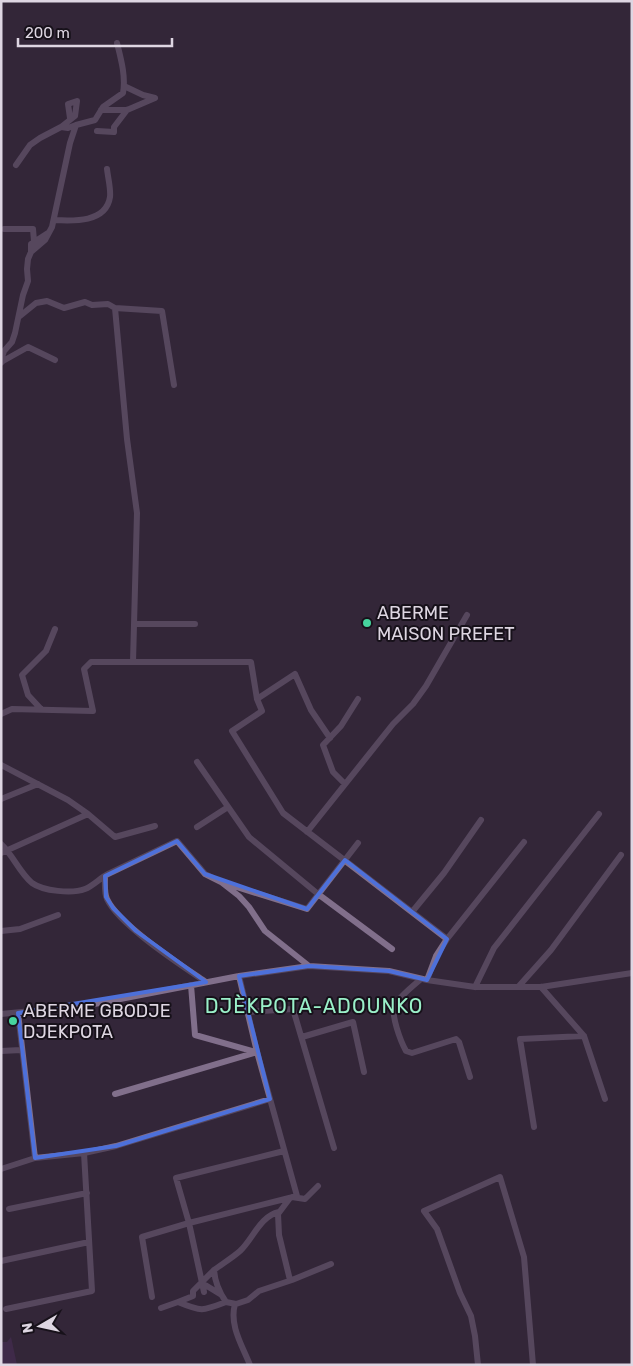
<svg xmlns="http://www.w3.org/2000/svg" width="633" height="1366" font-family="Rubik,sans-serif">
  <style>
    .green { fill: #4f2f5e }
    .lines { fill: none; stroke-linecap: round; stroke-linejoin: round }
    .minor { stroke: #816f8b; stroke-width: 6 }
    .marked { fill: none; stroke: #4d70da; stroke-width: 4; stroke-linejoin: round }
    .poi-dot { fill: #46d49e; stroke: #17111a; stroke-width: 2 }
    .labels { text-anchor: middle; stroke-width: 4; stroke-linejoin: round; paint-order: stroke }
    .poi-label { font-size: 18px; fill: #ded6e2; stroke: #17111a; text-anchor: start }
    .quarter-label { font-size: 20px; letter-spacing: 1px; fill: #9af0c9; stroke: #17111a }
  </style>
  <rect width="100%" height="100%" fill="#332639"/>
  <path class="green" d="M11 1337 17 1365H1V1342H7Z"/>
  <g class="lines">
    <path class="minor" d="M124 86 143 95 155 98
      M101 110H127L155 98
      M61 127 75 116 77 101 68 104 70 118
      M97 131 114 132V127L127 110
      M16 165 30 145 40 138 61 127 68 128 76 125
      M54 220C73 221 106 223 110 197 111 189 108 178 107 169
      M4 229H33L34 241
      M31 252V244L48 233
      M115 308 127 439 137 513 133 662
      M20 316 36 303 47 301 64 308 85 302 92 305 108 304 115 308 162 311 174 385
      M3 361 28 347 55 360
      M1 363 3 361 2 357 4 351 12 342 15 333 23 295 28 281 27 269 28 259 31 252 45 240 52 227 70 143 76 125 95 120 103 107 123 93C126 77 121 59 117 43
      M134 624H195
      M257 699 295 674 311 710 330 738
      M41 709 28 695 22 675 46 651 55 629
      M1 714 12 709 93 711 84 669 91 662H251L257 699 262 711 232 731 283 813 447 939
      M197 762 249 837 318 894 392 949
      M1 765 68 800 88 814 115 837 155 826
      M345 784 333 772 323 745 341 726 358 699
      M1 799 38 784
      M197 827 228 807
      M307 832 393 724 413 704 426 686 467 615
      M1 844C13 855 19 872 32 883 43 891 72 894 85 889 93 886 100 878 108 874 131 863 154 852 177 841L205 874 221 882 239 896 249 907 265 931 309 966
      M1 853 88 814
      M105 876C105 883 104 893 107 899 119 925 181 965 206 982
      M227 884 307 909 358 843
      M412 912 444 873 481 820
      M1 931 20 929 58 915
      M421 979C414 985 399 997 395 1005 390 1014 401 1042 406 1051L412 1053 456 1039 459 1042 470 1077
      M427 980 436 956 447 939 524 842
      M191 985 195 1035 256 1052
      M519 986 551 950 621 855
      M475 987 494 948 599 814
      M541 987 584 1036 605 1099
      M247 1012 293 1009 334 1148
      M18 1013 35 1158
      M1 1014 84 1006 239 976 309 966 389 971 427 980 475 987H541L632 973
      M302 1037 353 1022 364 1072
      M1 1051 21 1050
      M115 1094 257 1052
      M534 1127 520 1039 584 1036
      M1 1169 35 1158 84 1153 116 1146 270 1099
      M292 1197 305 1199 318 1186
      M290 1198 278 1214 279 1235 290 1280
      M9 1209 87 1193
      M1 1261 89 1242
      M214 1270C222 1264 232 1258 240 1251 253 1239 260 1216 279 1212
      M202 1283 220 1294
      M204 1292 189 1223 176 1178 284 1151
      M152 1297 142 1237 189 1223 297 1196 257 1052 239 976
      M178 1302 193 1296V1291L214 1270C215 1283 219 1292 226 1302L236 1304 248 1300 259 1291 292 1280 331 1264
      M235 1304C229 1325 242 1345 250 1365
      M161 1308 178 1302C202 1312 203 1311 226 1302
      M6 1309 92 1291 84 1153
      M478 1365 475 1336 471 1316 460 1293 437 1229 424 1211 500 1177 524 1257 533 1365"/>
  </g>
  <path d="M0 0H633V1366H0ZM177 841 205 874 307 909 345 860 447 939 427 980 389 971 309 966 239 976 270 1099 116 1146 35 1158 18 1013 206 982 136 931 113 908 106 897 105 876Z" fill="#332639" fill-opacity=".55" fill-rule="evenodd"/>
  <path class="marked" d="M177 841 205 874 307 909 345 860 447 939 427 980 389 971 309 966 239 976 270 1099 116 1146 35 1158 18 1013 206 982 136 931 113 908 106 897 105 876Z"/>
  <g class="poi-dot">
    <circle cx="367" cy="623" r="5"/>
    <circle cx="13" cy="1021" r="5"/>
  </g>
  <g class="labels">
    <g class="poi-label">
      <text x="377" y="619">ABERME<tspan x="377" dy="21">MAISON PREFET</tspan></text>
      <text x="23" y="1017">ABERME GBODJE<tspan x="23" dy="21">DJEKPOTA</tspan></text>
    </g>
    <g class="quarter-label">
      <text x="314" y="1013">DJÈKPOTA-ADOUNKO</text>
    </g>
  </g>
  <rect width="633" height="1366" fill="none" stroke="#ded6e2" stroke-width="5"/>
  <g transform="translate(40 1326) rotate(261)" stroke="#17111a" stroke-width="4" paint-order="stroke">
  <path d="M0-4L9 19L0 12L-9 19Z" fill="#ded6e2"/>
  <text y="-8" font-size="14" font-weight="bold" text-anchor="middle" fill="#ded6e2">N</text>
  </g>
  <path d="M18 38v8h154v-8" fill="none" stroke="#ded6e2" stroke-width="2.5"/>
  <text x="25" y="38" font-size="15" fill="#ded6e2" stroke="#17111a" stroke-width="4" paint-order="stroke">200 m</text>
</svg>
